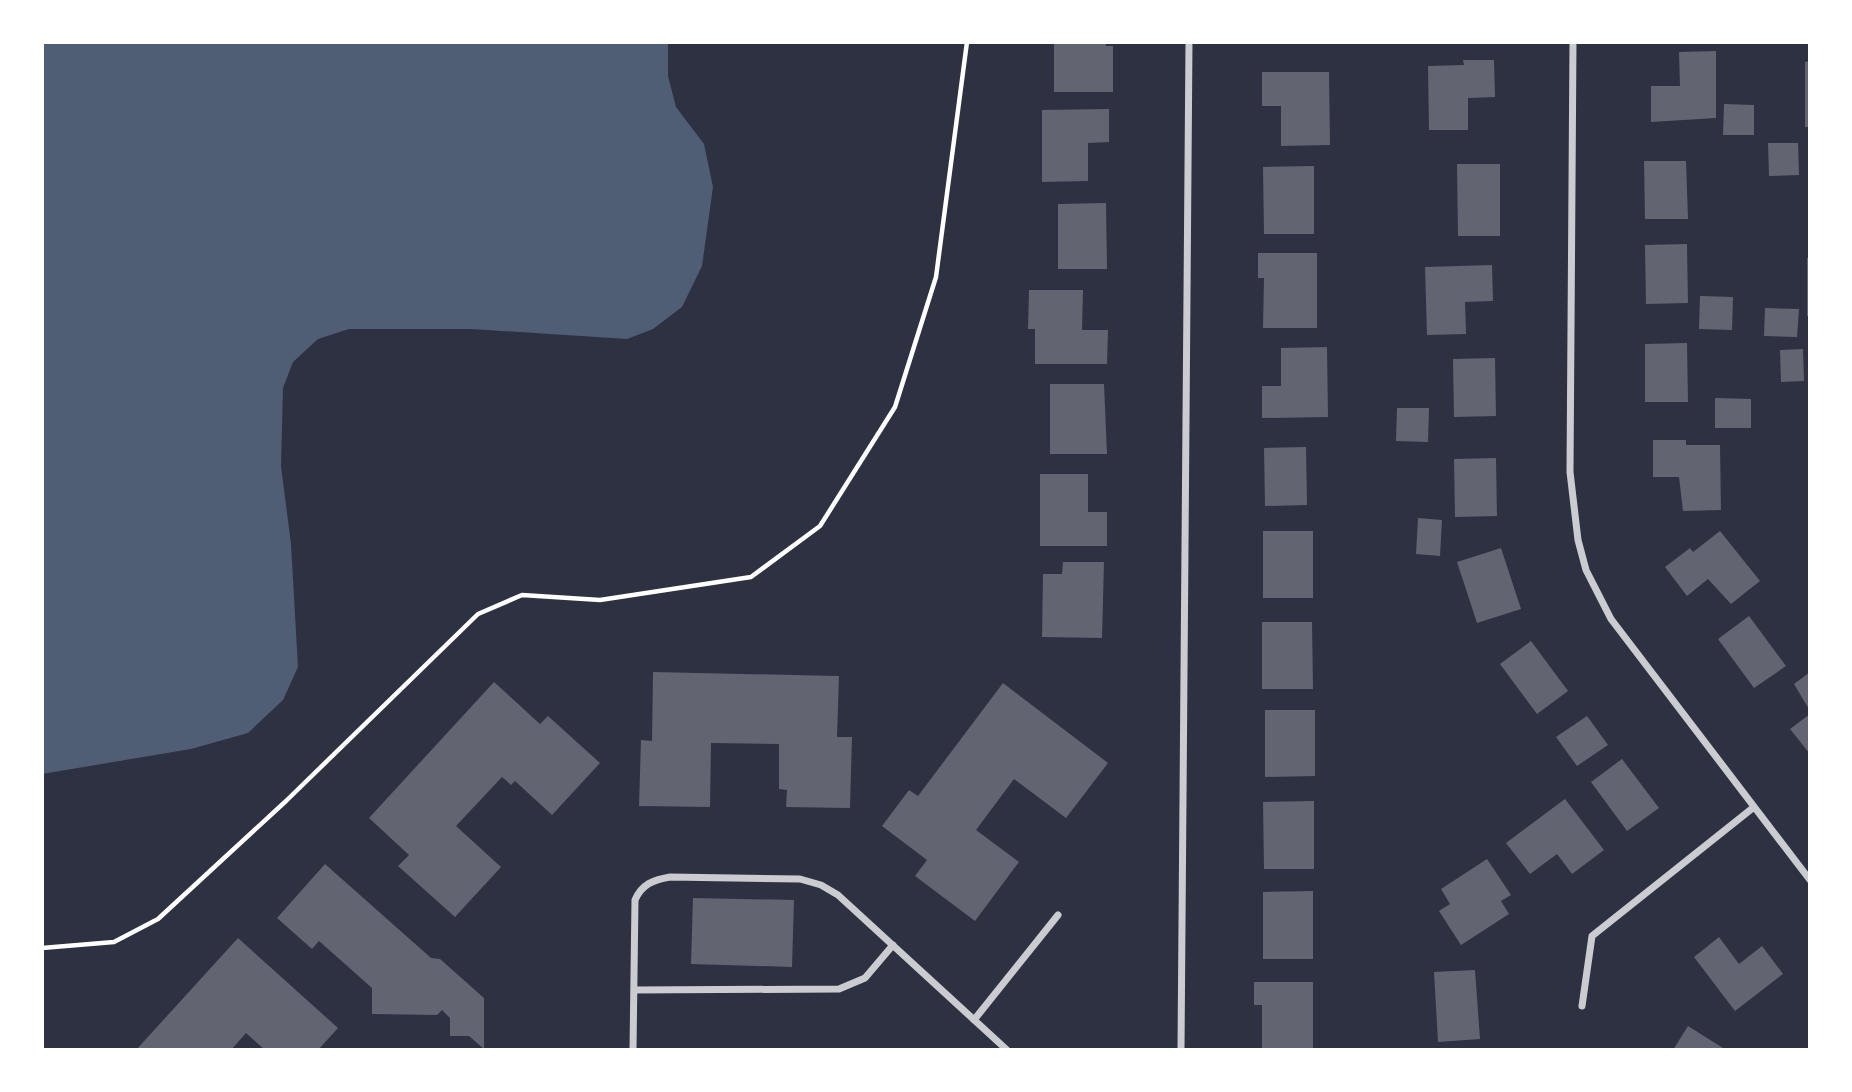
<svg xmlns="http://www.w3.org/2000/svg" width="1852" height="1092" font-family="Manrope,sans-serif">
  <style>
    .water { fill: #4f5d75 }
    .building { fill: #626471 }
    .lines { fill: none; stroke-linecap: round; stroke-linejoin: round }
    .path { stroke: #fff; stroke-width: 4.5 }
    .minor { stroke: #caccd0; stroke-width: 7 }
  </style>
  <rect width="100%" height="100%" fill="#2d3142"/>
  <path class="water" d="M42 42H668V76L676 107 704 144 713 187 702 266 682 307 653 329 627 339 471 329H349L318 339 293 362 283 388 281 466 291 544 298 667 283 700 248 733 191 749 42 774Z"/>
  <path class="building" d="M1054 42H1106V46H1113V92H1054Z
    M1716 51V118L1651 122V86H1680L1679 52Z
    M1463 60H1494L1495 97 1468 98V130H1429L1428 66 1464 65Z
    M1810 61V127H1805V62Z
    M1262 72H1329L1330 145 1281 146V106H1262Z
    M1724 104 1754 105V135H1723Z
    M1109 109V142L1088 143V181L1042 182V110Z
    M1768 143H1798L1799 175 1769 176Z
    M1644 161H1686L1688 219H1645Z
    M1457 164H1500V236H1458Z
    M1314 166V234H1264L1263 167Z
    M1106 203 1107 269H1058V204Z
    M1687 244 1688 303 1646 304 1645 245Z
    M1258 253H1317V328H1263L1264 278H1258Z
    M1807 258H1810V316H1807Z
    M1492 265 1493 301 1465 302 1466 334 1427 335 1425 267Z
    M1029 290H1083L1082 330H1108L1107 364H1035V329H1028Z
    M1700 296 1733 297 1732 330 1699 329Z
    M1765 308 1799 309 1797 337 1764 336Z
    M1687 343 1688 402H1645V344Z
    M1327 347 1328 417 1262 418V386H1281V348Z
    M1803 349 1804 381 1781 382 1780 350Z
    M1495 358 1496 416 1454 417 1453 359Z
    M1050 384H1104L1107 454H1050Z
    M1715 398 1751 399V428H1715Z
    M1397 408H1429L1428 442 1396 441Z
    M1653 440H1686V445H1720L1721 510 1683 511 1679 477H1653Z
    M1306 447 1307 505 1265 506 1264 448Z
    M1496 458 1497 516 1455 517 1454 459Z
    M1040 474H1088V512H1107V546H1040Z
    M1418 518 1442 520 1440 556 1416 554Z
    M1263 531H1313V598H1263Z
    M1720 531 1760 581 1731 604 1708 579 1687 596 1665 567 1690 548 1693 552Z
    M1501 548 1521 609 1477 623 1457 562Z
    M1063 562H1104L1102 638 1042 637 1043 574H1062Z
    M1749 616 1786 666 1754 688 1718 639Z
    M1262 622H1312L1313 689H1262Z
    M1531 641 1568 691 1537 714 1500 664Z
    M653 672 839 676 837 737H852L850 808 786 807 787 790 779 789V744L711 743 710 807 639 806 641 740 652 741Z
    M1810 672V711L1794 684Z
    M494 682 540 724 548 716 600 763 552 815 515 781 511 785 502 777 456 826 501 867 455 917 398 866 409 855 369 818Z
    M1003 683 1108 763 1066 818 1014 779 976 830 1019 862 975 921 915 876 927 860 882 826 909 790 918 796Z
    M1265 710H1315V776L1265 777Z
    M1810 714V754L1790 729Z
    M1587 716 1608 745 1577 766 1556 737Z
    M1622 759 1659 808 1627 831 1591 782Z
    M1565 799 1604 850 1572 874 1557 854 1530 874 1506 843Z
    M1314 801V869H1264L1263 802Z
    M1487 859 1511 895 1501 901 1509 914 1461 945 1439 911 1450 904 1441 889Z
    M325 864 431 958 440 959 484 998V1049L469 1036H450V1018L442 1010 437 1015 372 1014V988L319 941 312 949 277 918Z
    M1313 891V959H1263V892Z
    M693 898 794 900 792 967 691 964Z
    M1719 937 1739 964 1762 946 1783 974 1735 1011 1694 957Z
    M238 938 338 1028 318 1050H265L246 1033 231 1050H136Z
    M1475 970 1480 1039 1438 1042 1434 972Z
    M1254 982H1313V1050H1262V1005H1254Z
    M1688 1026 1723 1048 1722 1050H1673Z"/>
  <g class="lines">
    <path class="path" d="M42 948 114 942 158 919 286 801 478 614 522 595 600 600 751 577 820 526 895 407 936 277 967 42"/>
    <path class="minor" d="M1573 42 1570 472 1578 540 1586 570 1611 619 1810 880
      M634 990 839 989 865 978 893 945
      M1582 1006 1592 936 1754 807
      M974 1020 1058 915
      M633 1050 635 900C642 884 653 880 670 877L800 879 821 885 838 895 1007 1050
      M1181 1050 1189 42"/>
  </g>
  <rect width="1852" height="1092" fill="none" stroke="#ffffff" stroke-width="88"/>
</svg>
